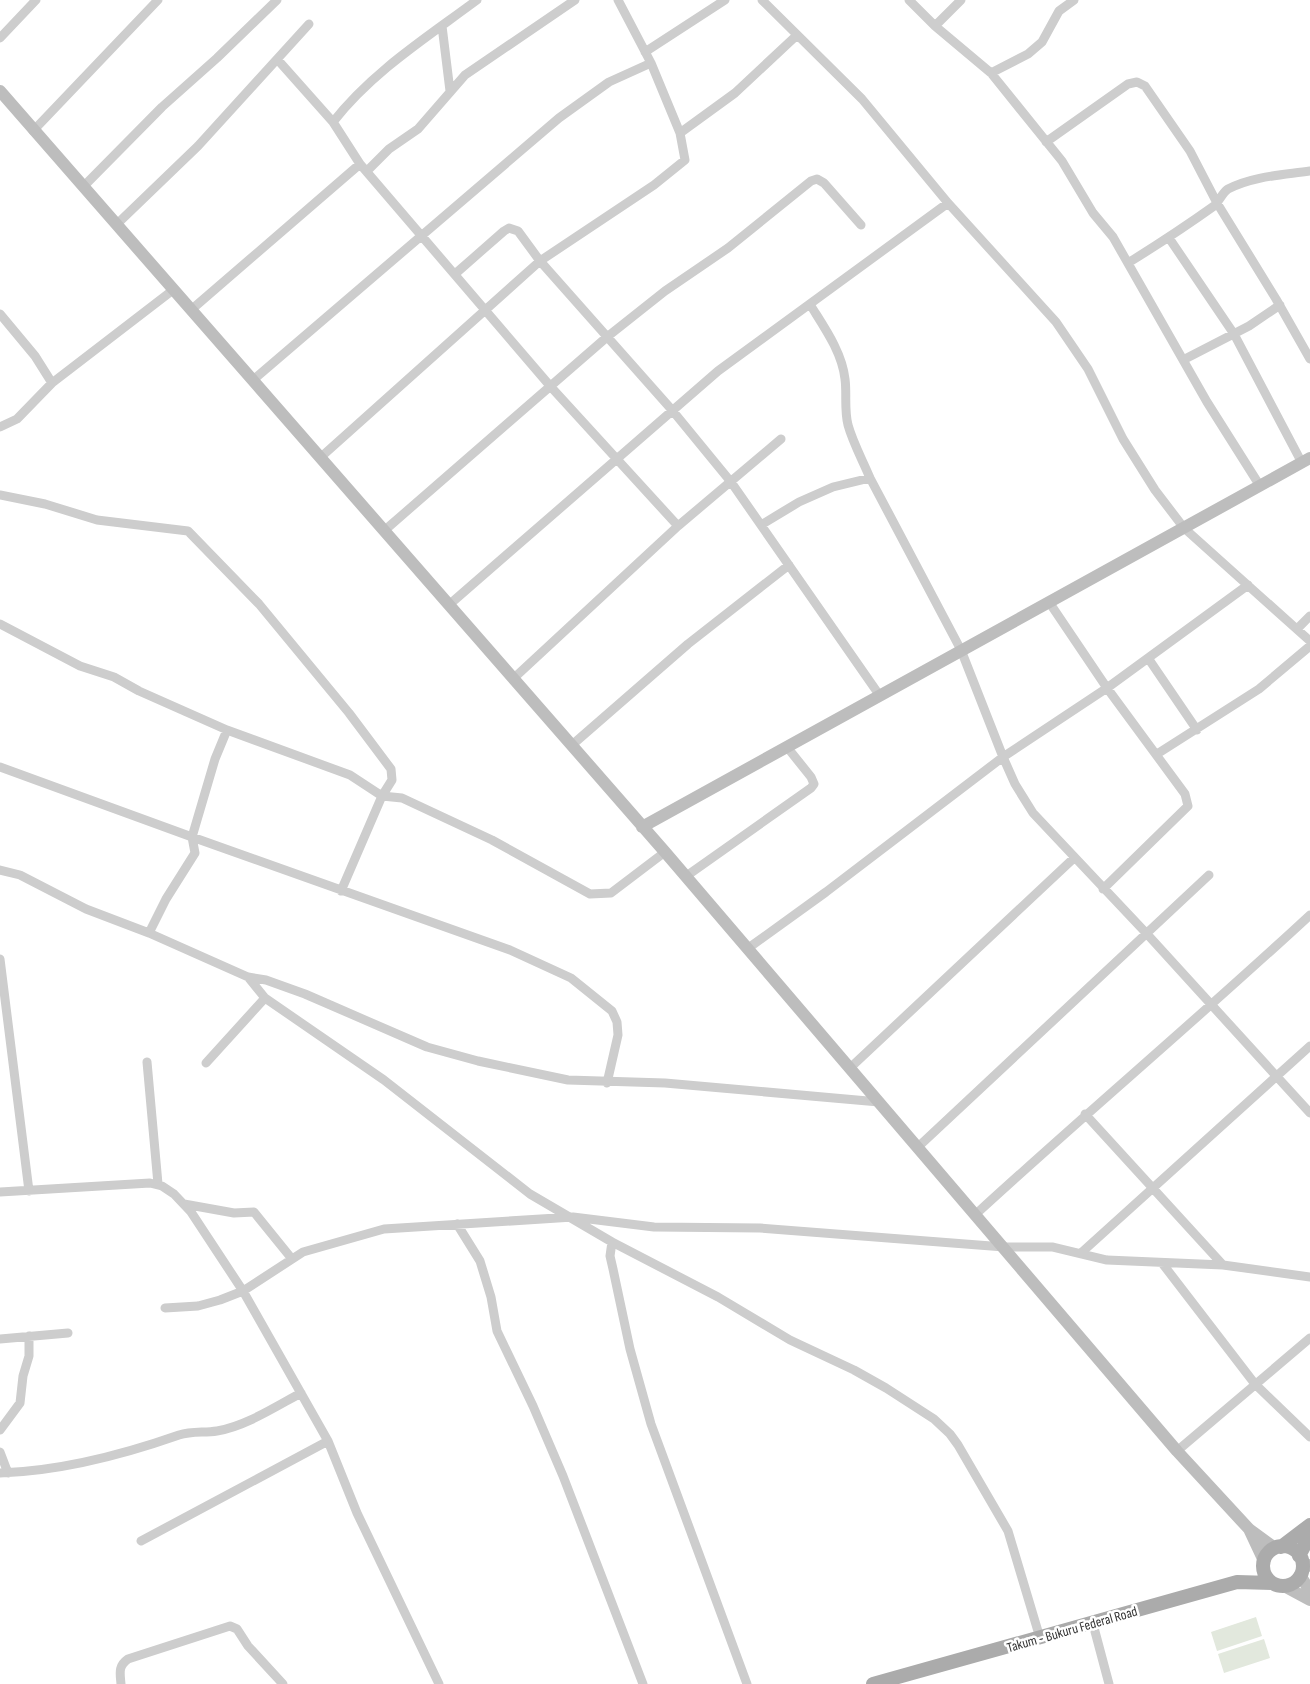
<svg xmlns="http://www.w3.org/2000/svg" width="1310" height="1684" font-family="'Sofia Sans Condensed',sans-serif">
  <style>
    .park { fill: #e2e8dd }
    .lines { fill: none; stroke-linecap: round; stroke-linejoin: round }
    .street { stroke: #cdcdcd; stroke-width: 9 }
    .secondary { stroke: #bdbdbd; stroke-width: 12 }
    .primary { stroke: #ababab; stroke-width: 14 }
    .labels { text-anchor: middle; stroke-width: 5; stroke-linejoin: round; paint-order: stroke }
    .street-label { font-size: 14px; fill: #333; stroke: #fff }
  </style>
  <rect width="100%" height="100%" fill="#fff"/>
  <path class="park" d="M1256 1617 1262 1636 1217 1651 1211 1632Z
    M1264 1639 1270 1658 1224 1673 1218 1654Z"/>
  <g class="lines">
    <path class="street" d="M762 0 862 99 948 203 1056 322 1088 369 1123 439 1155 490 1184 528 1310 641
      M909 0 935 26 991 73 1062 161 1093 213 1113 237 1207 402 1260 486
      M442 26 450 91
      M935 26 961 0
      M0 38 36 0
      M645 52 725 0
      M277 59 333 122 360 164 551 387 678 526
      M991 73 1028 54 1042 42 1059 11 1074 0
      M333 122C372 72 426 38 477 0
      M33 131 158 0
      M680 133 735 93 796 36
      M1046 142 1128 84 1137 82 1145 86 1190 151 1217 203 1276 299 1310 359
      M367 171 389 149 418 129 465 75 575 0
      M83 187 162 107 217 58 277 0
      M116 225 198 146 309 24
      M1169 238 1234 334 1302 463
      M1128 263C1157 245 1186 226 1214 206 1220 201 1221 194 1228 189 1253 176 1283 175 1310 171
      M455 274 504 231 509 228 518 231 540 261 672 410 731 482 880 696
      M811 306C824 327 842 352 845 379 847 394 844 409 848 425 853 443 863 461 870 478
      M191 310 360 164
      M0 314 35 356 52 383
      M1183 360 1249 326 1280 305
      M253 380 559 118 609 82 651 63
      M0 427 17 419 52 383 173 290
      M321 457 540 261 654 185 685 160 680 133 651 63 618 0
      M0 495 45 504 97 520 188 531 259 604 349 713 391 769 392 780 382 796 341 891
      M761 525 799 502 833 487 870 478 961 650 1003 757 1015 784 1033 813 1147 934 1310 1113
      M385 530 607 337 665 291 728 248 811 181 817 179 824 183 861 225
      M1049 602 1107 688 1185 794 1188 806 1103 889
      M450 604 718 371 948 203
      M0 624 80 666 114 677 139 691 227 730
      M1297 629 1310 616
      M1148 658 1197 730
      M514 678 678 526 781 439
      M572 745 688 644 789 565
      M1157 754 1259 689 1310 646
      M0 767 192 837 195 853 166 899 149 933 248 977 266 980 305 994 427 1047 478 1061 568 1080 665 1083 879 1102
      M0 870 20 875 86 909 149 933
      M685 877 811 788 814 784 811 777 787 747
      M747 949 826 892 1003 757 1107 688 1248 585
      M0 959 29 1191
      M248 977 265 998 384 1080 530 1194 612 1242 718 1297 790 1340 854 1370 886 1388 934 1419 950 1434 958 1445 1008 1531 1040 1638
      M147 1062 158 1184
      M206 1063 265 998
      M850 1068 1074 858
      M607 1083 618 1035 617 1022 612 1011 571 978 510 950 192 837 215 759 227 730 350 775 382 796 402 798 492 840 590 894 611 893 665 852
      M1085 1114 1223 1265
      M918 1147 1209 875
      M0 1192 150 1183 162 1186 174 1194 191 1212 243 1291 328 1441 357 1513 439 1684
      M184 1204 234 1213 254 1212 292 1259
      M976 1214C1086 1113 1200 1017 1310 915
      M457 1224 480 1261 491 1297 497 1331 533 1406 563 1476 643 1684
      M612 1242 610 1256 613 1269 630 1349 651 1424 747 1684
      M1081 1253 1310 1046
      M1162 1263 1255 1384 1310 1437
      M165 1308 198 1306 220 1300 243 1291 303 1252 384 1229 573 1217 654 1227 760 1228 1004 1247H1053L1107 1260 1223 1265 1310 1277
      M0 1339 68 1333
      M0 1430 20 1403 23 1376 29 1356V1336
      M1177 1451 1310 1338
      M0 1452 8 1473
      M0 1473C61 1471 122 1455 179 1435 192 1431 204 1433 217 1431 246 1426 275 1407 301 1393
      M141 1541 328 1441
      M1093 1624 1109 1684
      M121 1684C120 1673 118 1666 128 1659L230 1626 237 1629 248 1646 283 1684"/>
    <path class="secondary" d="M0 91 665 852 1177 1451 1249 1529 1275 1548
      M642 827 1310 458
      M1249 1529 1264 1561
      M1302 1568 1310 1565
      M1300 1575 1310 1591
      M1284 1586 1310 1600"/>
    <path class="primary" d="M1263 1566a20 20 0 1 1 40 0a20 20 0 1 1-40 0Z
      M1281 1547 1310 1525
      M1299 1556 1310 1535
      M873 1684 1237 1582 1272 1583"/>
  </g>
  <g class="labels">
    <g class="street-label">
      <text transform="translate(1072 1629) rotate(-16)" y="5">Takum - Bukuru Federal Road</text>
    </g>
  </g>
</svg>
